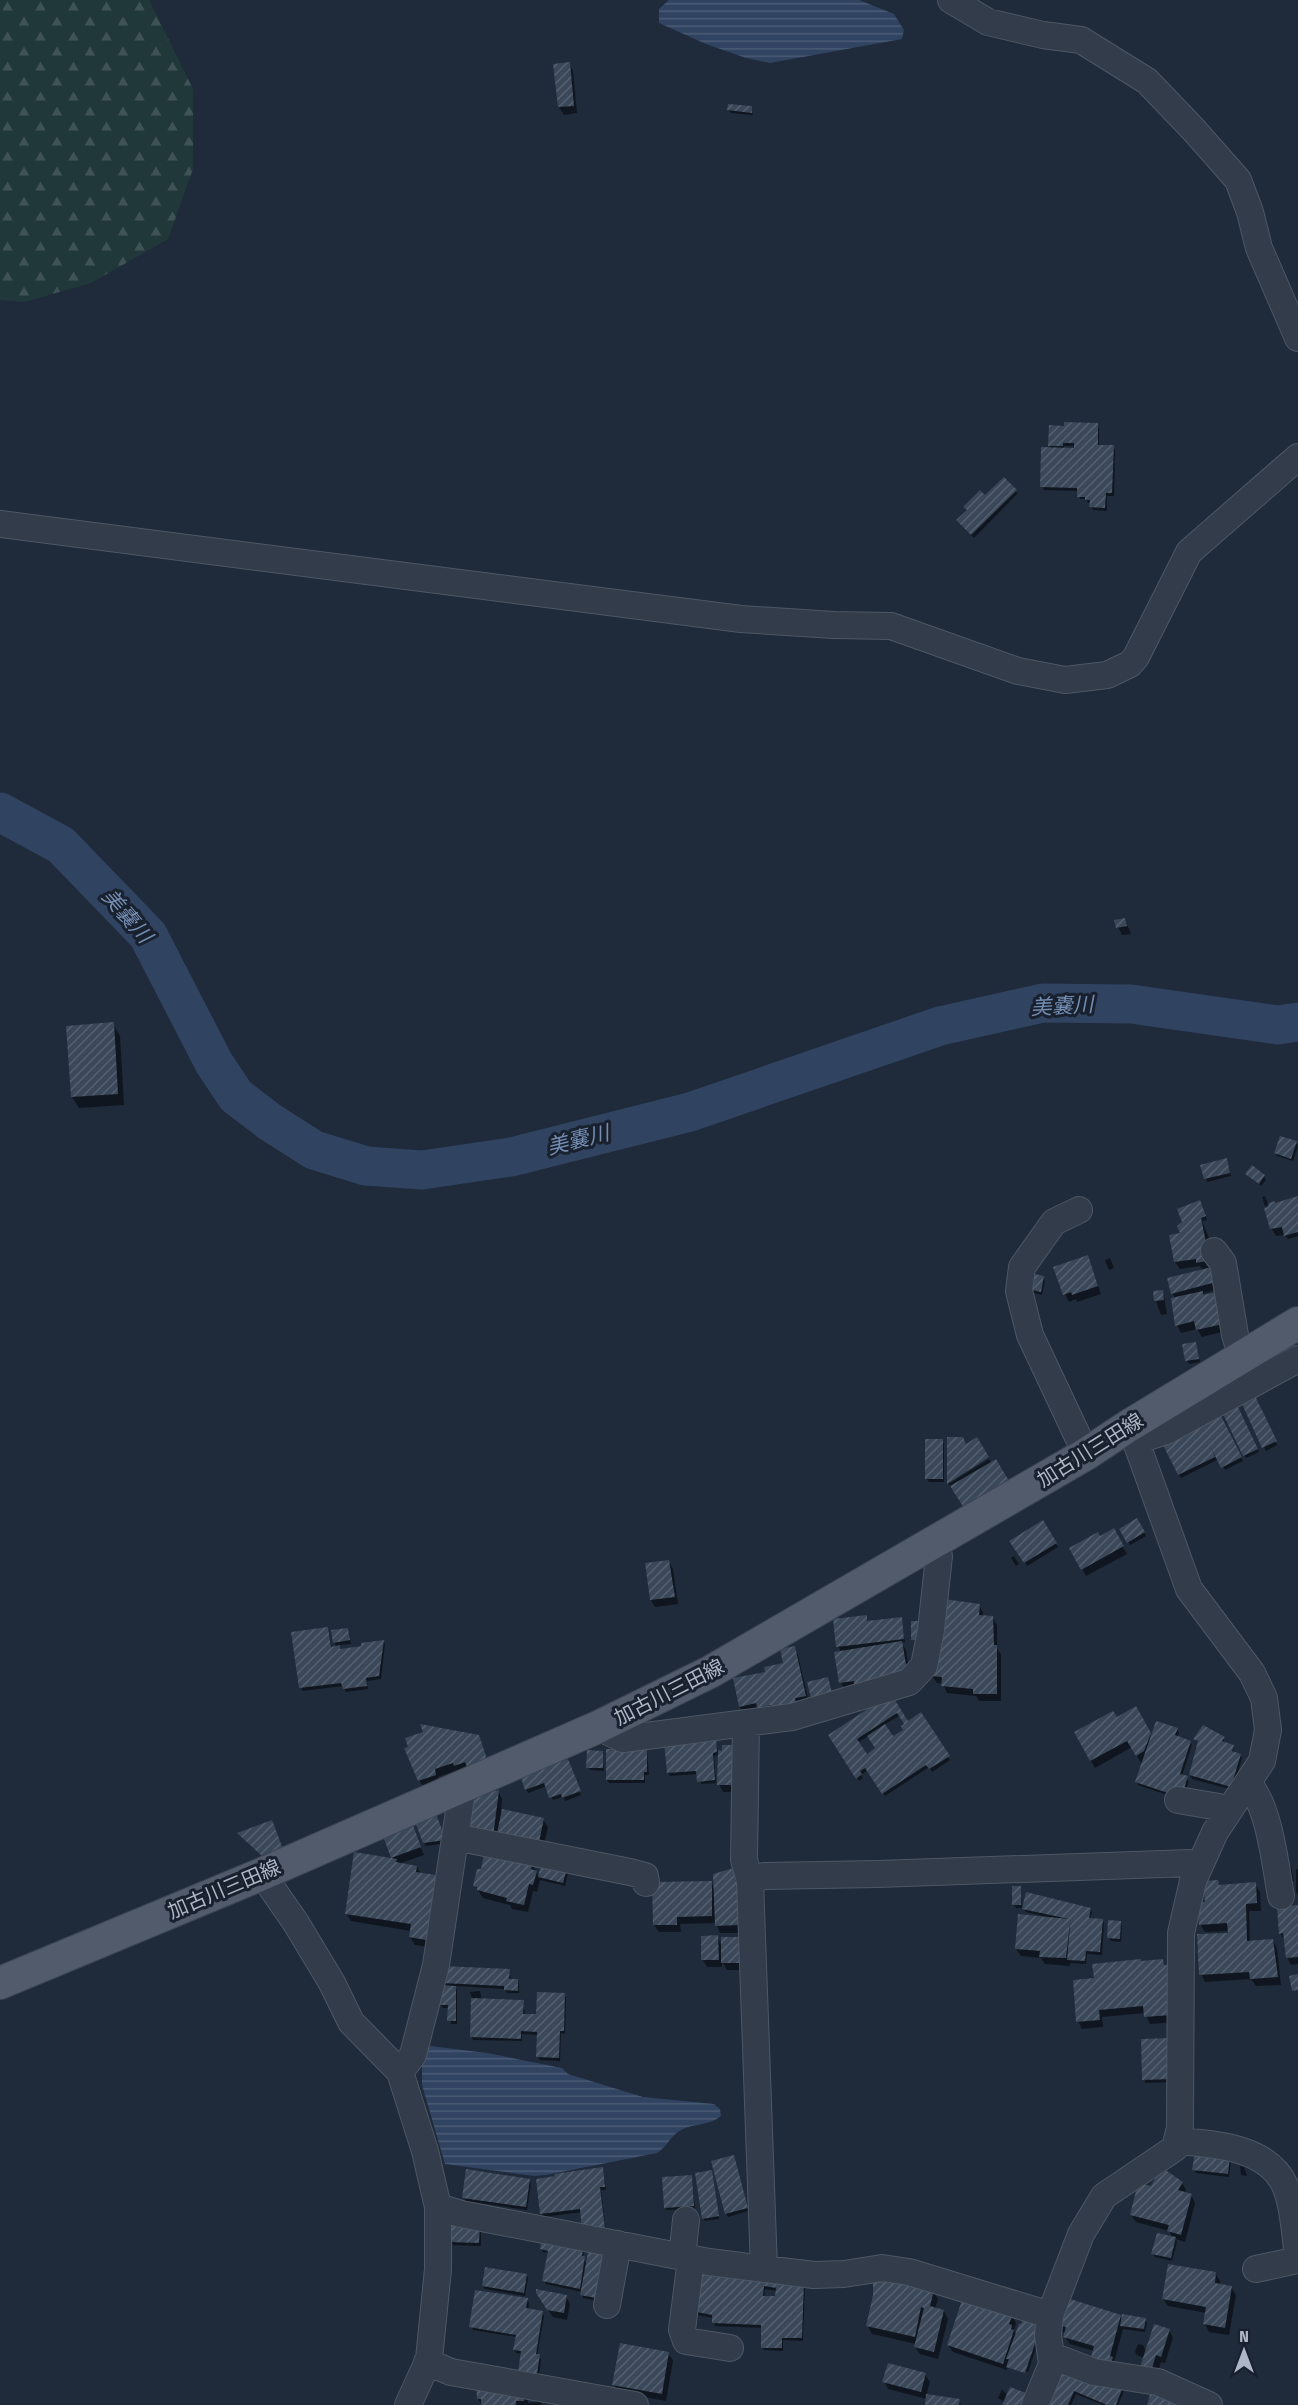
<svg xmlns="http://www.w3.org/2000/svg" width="1298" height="2405" font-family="'Fira Sans Condensed','Noto Sans JP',sans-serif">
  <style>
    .forest { fill: url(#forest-firs) }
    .water { fill: url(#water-rules) }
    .shadow { fill: #0007; fill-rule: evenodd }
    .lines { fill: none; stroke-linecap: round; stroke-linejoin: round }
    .river { stroke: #304361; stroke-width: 39 }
    .building { fill: url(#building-hatch); fill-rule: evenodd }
    .minor-casing { stroke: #4e5765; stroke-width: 28 }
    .major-casing { stroke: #3d4554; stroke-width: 34 }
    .minor { stroke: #333c4a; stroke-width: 26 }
    .major { stroke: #515b6b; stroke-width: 32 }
    .labels { text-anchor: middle; stroke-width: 6; stroke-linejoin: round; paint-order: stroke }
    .street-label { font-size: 20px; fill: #aeb7c7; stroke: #19212f }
    .water-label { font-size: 21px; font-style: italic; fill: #748db2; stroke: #19212f }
  </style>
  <defs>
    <pattern id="forest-firs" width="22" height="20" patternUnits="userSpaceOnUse" patternTransform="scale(1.5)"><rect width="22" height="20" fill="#21383b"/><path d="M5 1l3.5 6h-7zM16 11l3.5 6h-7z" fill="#3f5356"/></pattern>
    <pattern id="water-rules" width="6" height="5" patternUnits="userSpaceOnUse" patternTransform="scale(1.5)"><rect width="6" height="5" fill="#304361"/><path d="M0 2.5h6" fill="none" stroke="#4b5c76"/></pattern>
    <pattern id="building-hatch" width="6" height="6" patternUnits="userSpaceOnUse" patternTransform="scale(1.5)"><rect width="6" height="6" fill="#3b485a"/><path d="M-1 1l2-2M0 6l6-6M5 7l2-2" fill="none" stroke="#556070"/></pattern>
  </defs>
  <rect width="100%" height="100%" fill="#1f2a3a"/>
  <path class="forest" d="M0 0H149L193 89V169L168 239 91 283 24 302 0 300Z"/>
  <path class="water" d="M669 0H859L894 14 904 30 902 39 770 63 746 58 706 44 659 23V9Z
    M422 2045 487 2053 562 2068 568 2074 643 2097 714 2104 720 2109 721 2116C709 2126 694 2123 681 2130 670 2136 667 2147 657 2153L546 2175 534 2176 445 2164 422 2085Z"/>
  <path class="shadow" d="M569 63 573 71 577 113 564 115 559 107Z
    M751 108 753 115 731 113 729 110Z
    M1097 425 1099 428V447H1113L1115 450 1114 496H1107V511L1093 510 1091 503H1088L1086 499H1080L1079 491 1044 490 1042 486 1050 449V427ZM1064 446H1075V449H1064Z
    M1016 491 1017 494 974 538 960 524 967 511 965 507 985 497Z
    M1125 920 1131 934 1122 935 1116 922Z
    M113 1024 120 1036 124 1105 79 1108 72 1097Z
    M1296 1143 1298 1146 1293 1161 1277 1156 1275 1153Z
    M1228 1163 1231 1176 1207 1182 1202 1166Z
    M1247 1174 1264 1176 1266 1180 1261 1186Z
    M1265 1196 1268 1205 1265 1206 1262 1197Z
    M1298 1197V1236L1288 1239 1285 1235 1276 1236 1271 1228 1269 1208Z
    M1202 1205 1207 1220 1202 1221 1209 1238 1213 1265H1209V1269L1219 1289 1202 1294 1226 1331 1202 1337 1197 1329 1181 1333 1177 1325 1176 1299 1172 1293 1203 1271 1200 1266 1180 1269 1175 1262 1171 1236 1182 1234Z
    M1088 1257 1101 1294 1077 1302 1076 1299 1069 1302 1065 1294Z
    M1110 1258 1114 1268 1109 1270 1105 1260Z
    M1043 1278 1045 1281 1042 1295 1030 1292 1028 1289Z
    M1162 1292 1164 1295 1167 1314 1161 1315 1156 1301Z
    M1195 1344 1200 1362 1189 1364 1187 1361Z
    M1255 1400 1277 1445 1266 1451 1244 1405Z
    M1238 1409 1259 1452 1246 1458 1225 1415Z
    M1218 1414 1243 1461 1225 1470 1219 1459 1181 1478 1163 1442Z
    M942 1440 944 1444V1482H929L927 1479Z
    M989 1459 991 1463 952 1490 948 1483 950 1480V1483Z
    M1137 1520 1146 1536 1130 1545 1121 1530Z
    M1042 1522 1058 1547 1027 1566 1011 1541Z
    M1113 1530 1127 1554 1086 1576 1071 1548Z
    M1014 1556 1019 1564 1016 1566 1011 1558Z
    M669 1562 673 1569 678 1604 655 1607 651 1600Z
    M979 1605 983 1613V1617H992L997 1625V1648L1001 1655V1701H979L976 1696 947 1693 943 1684 937 1683 932 1676Z
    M866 1617 868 1623 901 1619 905 1642 901 1643 906 1650 911 1684 845 1690 841 1682V1652L838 1646Z
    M328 1628 332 1648 337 1647 334 1642 348 1629 351 1644 338 1645 341 1650 383 1641 385 1644 381 1679 367 1681 368 1689 346 1692 343 1686 302 1691 293 1633Z
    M794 1648 798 1655 809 1703 745 1714 740 1707 767 1673 785 1664Z
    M892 1699 908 1723 920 1714 950 1760 932 1772 929 1767 885 1796 868 1770 861 1775 863 1778 859 1781 830 1736ZM900 1715 906 1725 905 1731 893 1738 884 1725ZM869 1736 877 1749 867 1756 858 1742Z
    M1135 1708 1152 1738 1177 1729 1179 1733 1177 1737 1190 1742 1192 1745 1182 1776 1189 1781 1185 1794 1176 1798 1138 1785 1137 1781 1144 1761 1141 1763 1132 1747 1095 1768 1076 1733 1116 1719Z
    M478 1736 491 1770 460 1773 458 1770 438 1777 440 1783 424 1788 419 1780Z
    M715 1738 718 1752 739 1792H723L719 1784V1755L714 1756 716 1783 701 1784 698 1774 670 1776 668 1772Z
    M1224 1738V1744L1233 1746 1234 1753 1240 1755 1242 1758 1233 1790 1192 1779 1190 1775 1199 1743 1195 1739Z
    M647 1751 649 1775H645V1783H609L607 1780Z
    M602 1753 604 1771 590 1770 588 1767Z
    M569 1764 581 1795 565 1801 563 1797 553 1800 547 1786 528 1793 526 1789Z
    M498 1791 502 1799 501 1811 543 1820 548 1827 542 1854 473 1841Z
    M436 1816 446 1843 426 1846 424 1842Z
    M412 1827 424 1855 398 1864 417 1867 421 1875 435 1948 415 1945 410 1937 411 1931 351 1921 346 1913 393 1860 392 1858Z
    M532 1863 539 1878 543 1864 566 1869 568 1873 565 1886 540 1880 537 1892 533 1891 528 1912 512 1909 510 1905 483 1898 475 1886Z
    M1291 1867 1294 1881 1285 1882 1282 1868Z
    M1296 1869H1298V1895L1296 1892Z
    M734 1870 738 1877 743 1933H720L716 1923 680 1924 681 1932H659L654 1925 711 1882 715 1889Z
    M1217 1882 1220 1886 1255 1884 1260 1892 1261 1911H1249L1250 1942 1273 1941 1277 1948 1281 1985 1256 1986 1251 1979 1205 1982 1201 1974 1229 1934V1931L1205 1932 1200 1924 1206 1904Z
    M1020 1888 1022 1908H1016L1014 1905Z
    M1298 1906V1964L1291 1965 1287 1957 1285 1942 1280 1933Z
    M1024 1909H1090L1092 1912 1090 1919 1102 1920 1104 1923 1102 1955 1087 1954 1086 1964 1070 1963V1966L1045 1964 1041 1958 1021 1956 1016 1949 1043 1916 1026 1912Z
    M1120 1923 1122 1926 1121 1942 1111 1941 1109 1938Z
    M717 1937 722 1946 739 1938 744 1970H727L722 1962V1967H707L703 1960Z
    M1162 1961 1170 1974 1175 2022 1150 2024 1145 2013 1102 2017 1103 2027 1082 2029 1078 2021 1096 1979Z
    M509 1971 511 1980 518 1981 519 1984V1993H507L505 1989 455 1986 457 1990V2024H451L449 2008H443L441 2005 442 1982Z
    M480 1991 482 2000 523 2001 525 2015H538L564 1995 566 1998 565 2034 561 2033 560 2061 540 2060 538 2057V2035L522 2034V2041L473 2040 471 2036 473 2001 470 1992Z
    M1142 2040 1173 2082 1145 2083Z
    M1196 2153 1231 2161 1229 2177 1196 2173 1194 2169Z
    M735 2160 748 2211 728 2217 726 2213Z
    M1240 2166 1244 2167 1247 2176 1241 2175Z
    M602 2168 606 2190H601L606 2231 584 2230 582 2212 544 2217 542 2214Z
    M711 2172 719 2219 705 2221 703 2218Z
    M692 2176 695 2209 667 2210 665 2207Z
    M529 2180 531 2183 527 2210 466 2201 464 2198Z
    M1182 2183 1186 2190 1185 2193 1191 2195 1195 2203 1185 2242 1176 2239 1177 2242 1172 2261 1155 2257 1153 2254 1173 2238 1169 2231 1136 2222 1131 2215 1151 2188Z
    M481 2229V2246L453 2245 451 2242Z
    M585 2248 583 2257 603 2302 583 2298 582 2292 546 2284 544 2280 549 2253 543 2252 541 2249Z
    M698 2267 805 2286 803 2341 783 2340V2351L764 2350 762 2347 763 2328 715 2326 713 2318 698 2315 697 2324 692 2323ZM765 2289 777 2291V2298H764Z
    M1215 2273 1220 2281 1219 2285 1231 2287 1236 2295 1229 2335 1209 2332 1205 2324 1207 2313 1168 2306 1163 2299Z
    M526 2275 528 2278 525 2296 485 2289 483 2286Z
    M933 2291 938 2299 935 2309 944 2311 948 2319 938 2359 920 2354 915 2347 916 2344 872 2334 868 2326Z
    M566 2296 570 2304 567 2320 553 2317 542 2301Z
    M527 2300 529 2303 528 2310 542 2312 544 2316 537 2356 541 2359 539 2377 522 2375V2354L516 2353 514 2350 517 2337 473 2330 471 2326Z
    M1012 2315 1016 2323 1014 2330 1016 2335 1041 2333 1028 2372 1008 2366 1007 2370 953 2352 948 2345Z
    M1120 2316 1122 2320 1145 2319 1147 2323 1145 2332 1123 2329 1114 2362 1116 2366 1094 2351 1070 2344 1065 2337 1066 2333 1062 2332 1058 2325Z
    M1169 2330 1173 2338 1165 2363 1161 2362 1156 2378 1144 2358 1137 2355 1135 2352 1138 2344 1143 2345 1146 2352Z
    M668 2353 673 2361 666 2401 618 2392 614 2385Z
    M1060 2365 1122 2388 1124 2391 1118 2405H1103L1076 2394 1071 2405H1043Z
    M925 2375 930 2382 926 2396 959 2401 961 2405H927V2399L888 2389 884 2381Z
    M1002 2389 1008 2396 1025 2395 1030 2402 1028 2405H1004L1005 2402 998 2398Z
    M527 2398 528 2403 540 2402 542 2405H482L478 2399Z"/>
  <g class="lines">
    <path class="river" d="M0 812 61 845 148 935 214 1063 236 1096 270 1122 314 1150 366 1166 422 1170 511 1157 690 1112 940 1026 1043 1003 1131 1004 1278 1025 1298 1022"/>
  </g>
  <path class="building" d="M570 62 574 106 558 107 553 64Z
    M728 104 752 106V113L727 110Z
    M1064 422 1098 423V445H1114L1112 493H1106L1105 508 1089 507 1090 500H1085V497H1077V488L1040 487 1041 447 1074 448V443H1063V446H1048L1049 425 1064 426Z
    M1004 477 1017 490 971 535 956 520 967 510 963 507 980 490 985 495Z
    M1125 918 1127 926 1116 928 1114 920Z
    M114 1022 118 1094 71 1097 66 1026Z
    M1280 1136 1297 1141 1291 1159 1274 1153Z
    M1227 1158 1230 1173 1204 1179 1200 1165Z
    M1252 1165 1265 1175 1259 1184 1245 1174Z
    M1298 1196V1232L1284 1236 1282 1227 1270 1229 1264 1208 1268 1207 1269 1203 1275 1201V1203Z
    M1200 1200 1206 1216 1201 1218 1209 1257 1206 1261 1196 1263V1259L1174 1262 1169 1235 1180 1233 1177 1226 1182 1222 1177 1209Z
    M1088 1255 1098 1286 1072 1295 1071 1292 1063 1295 1053 1267Z
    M1212 1267 1216 1282 1171 1294 1167 1278Z
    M1030 1273 1044 1276 1041 1292 1027 1289Z
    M1163 1290 1164 1300 1154 1301 1153 1291Z
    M1203 1291V1295L1216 1292 1223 1324 1196 1330 1194 1321 1175 1326 1171 1298Z
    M1196 1342 1199 1359 1185 1361 1182 1344Z
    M1256 1398 1277 1441 1262 1448 1242 1404Z
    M1238 1407 1258 1449 1243 1456 1223 1414Z
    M1219 1412 1242 1457 1221 1468 1211 1448 1215 1457 1178 1475 1161 1441Z
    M947 1437H963L966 1444 977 1437 989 1457 947 1484Z
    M925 1439H943V1479H925Z
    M996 1459 1009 1481 964 1508 950 1486Z
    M1137 1518 1145 1532 1127 1543 1119 1529Z
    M1043 1520 1057 1543 1024 1563 1009 1541Z
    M1114 1528 1124 1546 1081 1570 1069 1548 1098 1532 1100 1536Z
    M669 1560 675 1597 650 1600 645 1563Z
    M944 1599 980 1604 979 1615 993 1616 994 1645H997V1694H973V1689L941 1686 942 1677 931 1676Z
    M867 1615V1621L902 1617 904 1639 836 1647 833 1619Z
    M911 1621H923L922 1640H911Z
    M328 1627 331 1647 340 1645V1649L361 1646V1643L384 1640 379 1676 366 1678 367 1686 343 1689 341 1683 299 1688 291 1632Z
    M348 1628 350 1640 333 1643 331 1630Z
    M902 1641 908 1676 854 1685V1681L839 1683 834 1652Z
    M795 1646 806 1696 795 1698 797 1707 774 1712 771 1705 757 1708 756 1703 739 1707 733 1678 765 1672 764 1667 783 1663 780 1649Z
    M828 1677 832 1693 811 1698 807 1682Z
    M893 1697 908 1721 921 1712 950 1756 929 1769 926 1765 882 1794 865 1768 860 1771 862 1774 856 1779 828 1735 883 1699ZM897 1713 904 1724 901 1726 903 1730 893 1736 885 1724 867 1736 875 1748 867 1754 857 1739Z
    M1136 1706 1151 1733 1144 1751 1136 1756 1127 1741 1090 1761 1074 1732 1113 1711 1117 1717Z
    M1156 1721 1178 1728 1175 1735 1191 1741 1180 1774 1188 1776 1183 1792 1174 1795 1135 1782Z
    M420 1724 479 1735 488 1762 468 1769 465 1762 454 1766 453 1763 435 1769 436 1775 418 1781 404 1748 408 1747 405 1738 423 1732Z
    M1203 1725 1225 1737 1222 1741 1234 1745 1232 1751 1241 1754 1231 1787 1189 1775 1198 1741 1193 1739Z
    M716 1736 717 1752 713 1753 715 1780 697 1782 696 1771 667 1773 664 1741Z
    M722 1745H735V1785H717L718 1750 722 1751Z
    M606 1749H647V1772H644V1780H606Z
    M587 1750 603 1751V1768H586Z
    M568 1759 581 1791 562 1798 561 1794 549 1798 544 1783 525 1790 520 1775Z
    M499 1790 493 1837 467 1834 471 1797Z
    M502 1809 544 1818 538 1847 496 1838Z
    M436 1814 446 1840 423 1843 415 1822Z
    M272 1820 283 1849 262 1856 237 1833Z
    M413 1825 421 1847 391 1858 383 1836Z
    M485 1850 533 1862 531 1869 537 1871 533 1885 529 1884 524 1905 506 1901 507 1898 477 1890V1887L473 1886 477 1869H481Z
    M354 1852 397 1859 396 1862 417 1866 416 1872 442 1876 432 1941 409 1937 411 1924 345 1914Z
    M542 1862 567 1868 563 1883 538 1877Z
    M734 1868 735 1881H738L739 1925 715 1926 713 1874Z
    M1218 1880 1219 1885 1256 1882 1257 1903 1246 1904 1247 1941 1273 1939 1278 1977 1250 1979 1249 1972 1199 1975 1197 1934 1228 1933 1227 1923 1199 1925 1198 1903 1205 1902 1203 1884 1205 1881Z
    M712 1881V1916L677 1917V1925H653L652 1882Z
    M1012 1886H1021V1905H1012Z
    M1026 1892 1091 1908 1089 1918 1103 1919 1100 1952 1086 1951 1085 1961 1067 1960 1071 1915 1066 1958 1039 1957 1040 1951 1015 1949 1018 1914 1069 1919 1022 1909Z
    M1298 1905V1957L1286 1958 1283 1933 1279 1934 1277 1907Z
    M1108 1920 1121 1921 1120 1939 1107 1938Z
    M718 1935 719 1960H701V1936Z
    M721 1937H740V1963H721Z
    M1141 1959V1961L1163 1959 1164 1965H1167L1171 2015 1144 2017 1143 2006 1099 2010 1100 2020 1076 2022 1073 1980 1094 1978 1092 1964Z
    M442 1966 510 1969 509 1979H518V1991L504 1990V1986L441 1983Z
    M1298 1974V1990L1292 1991 1289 1976Z
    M440 1985 456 1986V2021H447L448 2005H439Z
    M537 1992 565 1993 564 2031H560L559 2058 536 2057 537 2032 521 2031V2039L470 2037 471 1998 524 2000 523 2014H536Z
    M1172 2038V2079L1142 2080 1141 2039Z
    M1195 2152 1230 2156 1228 2174 1192 2170Z
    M734 2155 748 2208 725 2214 711 2161Z
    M603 2167 605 2187H600L605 2228 582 2230 580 2209 540 2214 536 2179 555 2176 554 2174Z
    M1161 2167 1183 2182 1178 2190 1192 2194 1181 2235 1167 2231 1169 2225 1130 2215 1138 2183 1151 2186Z
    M466 2169 530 2179 526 2207 462 2198Z
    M712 2170 719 2216 702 2219 695 2173Z
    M692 2175 694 2206 664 2208 662 2177Z
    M451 2223 480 2224 479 2243 449 2242Z
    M1157 2233 1176 2237 1171 2258 1151 2254Z
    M542 2236 584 2243 582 2256H585L580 2289 542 2281 548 2251 540 2249Z
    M588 2252 610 2256 602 2299 580 2295Z
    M1168 2264 1216 2272 1215 2283 1232 2286 1225 2328 1203 2324 1206 2307 1162 2299Z
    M697 2266 804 2281 802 2338H782V2348H761V2325L712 2323V2315L697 2312 696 2321ZM764 2286 776 2288 775 2296H763Z
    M485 2267 527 2274 524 2293 482 2286Z
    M873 2276 934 2290 930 2306 944 2310 934 2352 914 2347 924 2308 921 2307 915 2337 866 2326 873 2295Z
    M536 2289 567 2295 564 2313 547 2310 536 2293Z
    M475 2290 528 2298 526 2308 543 2311 536 2354H540L537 2374 518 2372 521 2351 513 2350 516 2335 469 2327Z
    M963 2297 1013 2314 1009 2324 1012 2325 1011 2329 1014 2330 1003 2364 947 2345Z
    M1064 2297 1121 2315 1110 2356 1113 2357 1110 2367 1090 2361 1094 2346 1063 2337 1066 2327 1056 2325Z
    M1122 2314 1146 2318 1144 2329 1120 2326Z
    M1023 2319 1037 2324 1036 2327 1040 2329 1025 2373 1006 2367 1009 2359H1006L1019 2324H1021Z
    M1154 2324 1170 2329 1161 2357 1156 2355 1151 2371 1140 2367Z
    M620 2343 669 2352 662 2394 612 2385Z
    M888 2363 926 2373 921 2392 882 2382Z
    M1059 2363 1123 2387 1116 2405H1107L1074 2391 1068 2405H1042Z
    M476 2383 524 2389V2401H516V2405H481V2399H477Z
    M1010 2387 1026 2393 1021 2405H1002Z
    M1152 2387 1194 2405H1147Z
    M926 2394 960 2399 959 2405H925Z"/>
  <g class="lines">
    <defs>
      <path id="minor" d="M951 0 988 22 1043 35 1081 40 1147 81 1193 129 1238 180 1250 212 1259 248 1298 338
        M0 524 741 619 834 625 891 626 1018 671 1065 680 1107 675 1130 664 1136 657 1189 552 1298 457
        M1079 1210 1054 1222 1022 1267 1019 1291 1030 1335 1086 1454
        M1214 1251 1223 1263 1235 1335 1242 1357
        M1136 1441 1166 1431 1298 1359
        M746 1724 744 1860 750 1881 764 2269
        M598 1727 623 1739 792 1717 909 1682 924 1666 931 1630 939 1556 935 1541
        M1248 1783C1270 1808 1275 1864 1281 1896
        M1178 1800 1219 1807 1227 1813
        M455 1837 630 1872 645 1876 646 1883
        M262 1874 296 1923 332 1983 351 2022 400 2072 425 2151 438 2207V2269L429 2359 408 2405
        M750 1881 764 1876 878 1874 1190 1863 1199 1868
        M400 2072 413 2055 436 1965 461 1798 459 1788
        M1177 2141C1215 2144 1270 2147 1286 2188 1294 2207 1295 2236 1298 2257
        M438 2207 461 2214 709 2262 814 2275 844 2274 882 2268 909 2272 1050 2315
        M682 2257 686 2220
        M691 2259 682 2330 686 2341 730 2348
        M1256 2269 1298 2260
        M607 2305 618 2244
        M1052 2360 1060 2359 1094 2372 1158 2382 1209 2405
        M427 2362 451 2372 635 2405
        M1035 2405 1052 2364 1048 2335 1050 2315 1081 2234 1104 2196 1175 2148 1180 2128 1181 1933 1193 1881 1215 1832 1262 1761 1268 1730 1264 1698 1252 1673 1189 1589 1130 1425"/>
      <path id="major" d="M0 1983 262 1874 598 1727 710 1672 1086 1454 1130 1425 1298 1323"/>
    </defs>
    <use href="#minor" class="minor-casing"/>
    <use href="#major" class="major-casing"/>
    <use href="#minor" class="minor"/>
    <use href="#major" class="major"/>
  </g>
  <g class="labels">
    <g class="street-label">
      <text transform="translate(1090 1450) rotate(-32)" y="7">加古川三田線</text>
      <text transform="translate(669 1692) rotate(-27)" y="7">加古川三田線</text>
      <text transform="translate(224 1889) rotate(-23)" y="7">加古川三田線</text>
    </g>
    <g class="water-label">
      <text transform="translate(127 916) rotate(49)" y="7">美嚢川</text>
      <text transform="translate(1062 1006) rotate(-3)" y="7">美嚢川</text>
      <text transform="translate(578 1140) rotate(-14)" y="7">美嚢川</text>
    </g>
  </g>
  <g transform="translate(1244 2351)" stroke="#19212f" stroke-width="4.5" paint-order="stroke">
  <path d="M0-4.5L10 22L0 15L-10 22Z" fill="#aeb7c7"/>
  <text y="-9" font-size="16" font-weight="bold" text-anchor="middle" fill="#aeb7c7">N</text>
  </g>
</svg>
